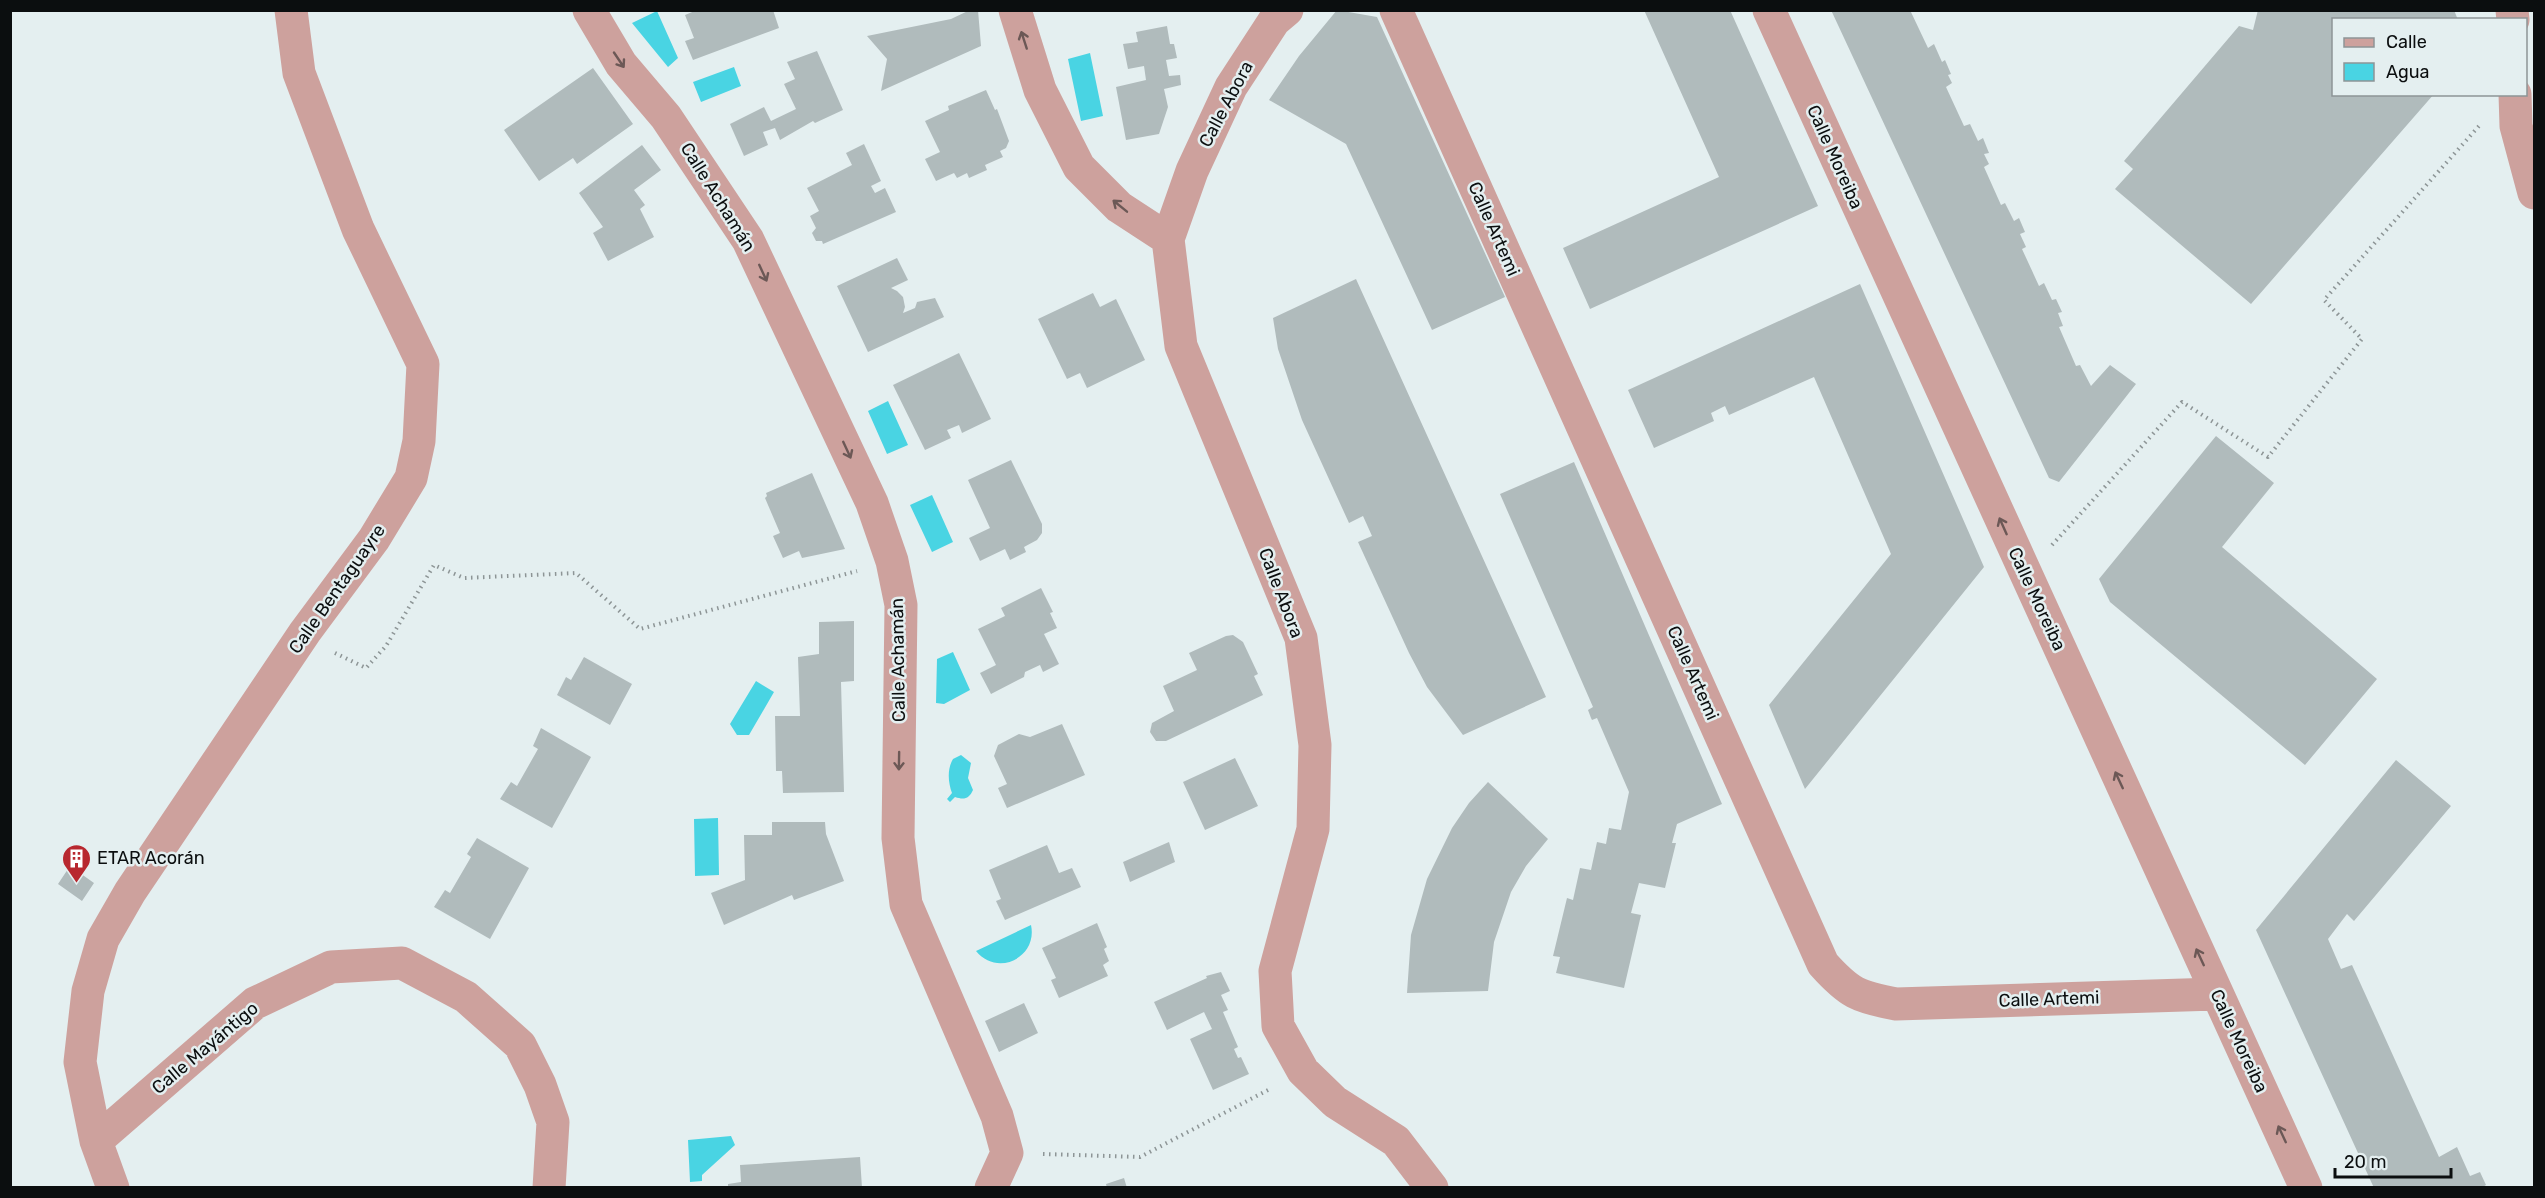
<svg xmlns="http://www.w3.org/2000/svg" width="2545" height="1198" font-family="Rubik,sans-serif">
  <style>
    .water { fill: #49d4e3 }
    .building { fill: #b0bbbc }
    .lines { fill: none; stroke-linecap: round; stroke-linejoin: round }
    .path { stroke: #8d9596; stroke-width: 4; stroke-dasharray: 1.5 4.5; stroke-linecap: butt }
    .minor { stroke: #cda19d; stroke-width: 33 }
    .oneway { stroke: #6c5856 }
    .labels { text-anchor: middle; stroke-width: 5; stroke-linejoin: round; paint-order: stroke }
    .street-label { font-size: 18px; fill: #0b0e0f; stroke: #e4eff0 }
    .poi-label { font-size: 18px; fill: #0b0e0f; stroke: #e4eff0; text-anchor: start }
  </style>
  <rect width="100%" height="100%" fill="#e4eff0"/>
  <path class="water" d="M657 11 678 58 668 67 632 23Z
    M1090 53 1103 116 1081 121 1068 59Z
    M734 67 741 86 701 102 693 82Z
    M888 401 908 445 887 454 868 411Z
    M932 495 953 542 932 552 910 505Z
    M953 652 970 690 944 704 936 703 937 659Z
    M756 681 774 692 749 735H737L730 724Z
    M961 755 971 763 968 778 973 790C969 799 964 800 955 797L950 802 947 799 952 793C948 782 947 769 953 759Z
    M718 818 719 875 695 876 694 819Z
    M1031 925C1038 958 997 977 976 951Z
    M731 1136 735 1145 702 1175V1181L690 1182 688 1140Z"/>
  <path class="building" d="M697 10H773L779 28 693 60 685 41 694 38 685 15Z
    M970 10H978L981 46 881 91 887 59 867 36 951 19Z
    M1337 10 1377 17 1505 297 1432 330 1346 144 1269 100 1299 56Z
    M1644 10H1730L1818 206 1590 309 1563 248 1719 177Z
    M1831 10H1910L1928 48 1934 44 1942 62 1945 60 1951 74 1948 75 1952 83 1946 87 1964 126 1970 124 1978 141 1983 138 1989 153 1984 154 1989 164 1984 167 2001 205 2005 203 2014 221 2019 218 2025 232 2020 234 2026 247 2022 249 2039 286 2044 283 2052 300 2056 299 2062 312 2058 313 2063 326 2059 327 2076 366 2080 365 2091 386 2110 365 2136 384 2059 482 2049 478Z
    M2258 10H2454L2458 20H2334V94H2434L2251 304 2115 189 2133 169 2124 161 2239 26 2253 30Z
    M1167 26 1170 44H1174L1177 58 1166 60 1169 76 1180 75 1181 85 1164 89 1168 107 1159 134 1126 140 1116 87 1146 80 1144 66 1128 69 1123 44 1138 42 1136 32Z
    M817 51 843 110 815 123 813 121 780 140 775 128 763 132 768 145 744 156 730 124 764 107 771 121 796 109 784 84 795 79 787 62Z
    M593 68 633 124 577 164 573 158 539 181 504 130Z
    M986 90 995 110 997 109 1009 141 1006 148 1000 151 1003 157 985 165 987 170 969 178 967 173 957 178 954 173 936 181 925 159 940 152 925 121 949 110 948 106Z
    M864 144 881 181 871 186 875 193 885 188 896 212 823 244 822 241H816L812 233 816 228 810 216 819 211 807 188 852 165 846 153Z
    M642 145 661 170 634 190 645 205 640 209 654 237 608 261 593 233 603 227 579 193Z
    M897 258 908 280 891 288 897 291 903 297 905 307 903 313 915 308 917 302 935 298 944 317 868 352 837 286Z
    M1356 279 1546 697 1463 735 1427 687 1409 653 1358 542 1372 536 1363 516 1349 523 1302 420 1278 349 1273 318Z
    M1860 284 1984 567 1805 789 1769 705 1891 554 1814 377 1729 415 1725 406 1711 413 1714 421 1654 448 1628 390Z
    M1093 293 1100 307 1116 299 1145 360 1087 388 1080 373 1067 379 1038 319Z
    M959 353 991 419 962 433 959 425 947 430 951 438 925 450 893 385Z
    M2216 436 2274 483 2222 547 2377 679 2305 765 2110 602 2099 579Z
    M1011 460 1042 524V533L1037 540 1024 547 1026 552 1010 560 1005 549 980 561 969 538 990 528 968 480Z
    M1574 462 1722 804 1677 824 1672 843H1676L1665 888 1639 883 1631 913 1641 915 1624 988 1556 973 1560 957 1553 956 1567 898 1573 900 1580 868 1591 870 1597 842 1606 844 1609 828 1621 830 1629 792 1597 718 1592 720 1591 718 1588 710 1593 707 1500 494Z
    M812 473 845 549 802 558 799 551 783 558 773 536 780 533 765 498 767 496 766 493Z
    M1041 588 1053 612 1050 613 1057 628 1044 634 1059 664 1043 672 1040 665 1025 672 1024 677 991 694 980 673 996 665 978 629 1005 616 1001 608Z
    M854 621V681L841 682 844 792 783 793 782 771H776L775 716H800L798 657 819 654V622Z
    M1233 635 1243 642 1258 674 1254 676 1263 695 1166 741H1156L1150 732 1152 723 1174 711 1163 686 1197 670 1189 653 1226 636Z
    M584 657 632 684 610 725 557 695 566 677 571 680Z
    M1062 724 1085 775 1007 808 998 788 1007 784 994 756 998 745 1019 734 1030 737Z
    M541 728 591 757 552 828 500 799 511 782 517 786 538 749 533 746Z
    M1235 758 1258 806 1205 830 1183 782Z
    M2396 760 2451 806 2354 921 2347 914 2328 939 2341 969 2352 965 2439 1157 2457 1147 2470 1176 2480 1172 2486 1185 2481 1188H2374L2256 930Z
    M1488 782 1548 839 1526 866 1511 892 1494 942 1488 991 1407 993 1411 935 1427 879 1452 828 1469 803Z
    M772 822H825L826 834 844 881 794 900 792 895 724 925 711 893 745 880 744 835H772Z
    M477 838 529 868 490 939 434 907 445 890 450 893 471 857 467 854Z
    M1169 842 1175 862 1130 882 1123 862Z
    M1047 845 1059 873 1072 868 1081 887 1005 920 996 901 1001 899 989 870Z
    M70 866 94 883 82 901 58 884Z
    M1097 923 1107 947 1104 949 1109 961 1103 965 1108 976 1059 998 1051 980 1056 978 1042 948Z
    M1221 972 1230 991 1221 995 1228 1010 1223 1012 1238 1047 1234 1049 1238 1058 1241 1057 1249 1074 1213 1090 1190 1039 1212 1029 1204 1012 1167 1030 1154 1002 1207 978 1206 976Z
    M1024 1003 1038 1033 999 1052 985 1021Z
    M860 1157 862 1188H728V1184L741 1182 740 1165Z
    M1124 1178 1127 1188H1107L1106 1184Z"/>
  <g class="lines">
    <path class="path" d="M2052 545 2182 402 2268 457 2362 339 2324 300 2479 126
      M335 653 366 668 386 646 434 565 464 578 576 573 640 629 857 571
      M1043 1154 1140 1157 1270 1089"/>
    <path class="minor" d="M589 10 621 64 666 117 748 240 872 503 892 561 901 605 898 838 906 904 997 1116 1007 1153 991 1188
      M1015 10 1040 90 1079 167 1119 207 1168 239
      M1287 10 1274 21 1231 87 1192 171 1168 239 1181 346 1301 638 1315 745 1313 829 1275 971 1278 1026 1303 1071 1335 1102 1396 1141 1432 1188
      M1396 10 1823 964C1849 993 1858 997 1896 1004L2216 994
      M1769 10 2306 1188
      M2512 10 2513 20
      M2515 94 2516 126 2534 193
      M96 1141 255 1003 331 967 402 963 466 997 520 1045 540 1085 553 1122 549 1188
      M113 1188 96 1141 80 1062 88 991 103 939 130 892 305 632 374 539 411 478 419 441 423 364 358 229 299 73 291 10"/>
  </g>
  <defs><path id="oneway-shaft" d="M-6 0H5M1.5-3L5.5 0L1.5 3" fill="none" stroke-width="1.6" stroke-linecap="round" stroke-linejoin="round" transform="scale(1.5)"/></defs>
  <g class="oneway">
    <use href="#oneway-shaft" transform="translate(1024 40) rotate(-108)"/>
    <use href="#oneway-shaft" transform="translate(619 60) rotate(56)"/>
    <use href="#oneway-shaft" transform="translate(1120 206) rotate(-141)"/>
    <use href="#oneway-shaft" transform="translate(763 273) rotate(65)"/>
    <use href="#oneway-shaft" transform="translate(847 450) rotate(65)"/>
    <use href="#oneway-shaft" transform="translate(2003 526) rotate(-114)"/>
    <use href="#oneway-shaft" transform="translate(899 761) rotate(91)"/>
    <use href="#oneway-shaft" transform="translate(2119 780) rotate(-115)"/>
    <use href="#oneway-shaft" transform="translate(2200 957) rotate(-115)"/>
    <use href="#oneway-shaft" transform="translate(2282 1134) rotate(-115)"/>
  </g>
  <defs>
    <symbol id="building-pin" viewBox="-11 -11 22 30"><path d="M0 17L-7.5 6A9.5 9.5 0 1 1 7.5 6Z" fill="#b8282f" stroke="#e4eff0"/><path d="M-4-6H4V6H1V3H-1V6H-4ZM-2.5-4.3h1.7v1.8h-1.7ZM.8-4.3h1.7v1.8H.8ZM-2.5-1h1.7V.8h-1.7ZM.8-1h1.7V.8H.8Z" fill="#fff"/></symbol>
  </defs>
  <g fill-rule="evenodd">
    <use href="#building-pin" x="60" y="842" width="33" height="45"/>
  </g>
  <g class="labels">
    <g class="street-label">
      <text transform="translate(1226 104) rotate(-62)" y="6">Calle Abora</text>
      <text transform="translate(1835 157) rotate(66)" y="6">Calle Moreiba</text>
      <text transform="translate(718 197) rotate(58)" y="6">Calle Achamán</text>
      <text transform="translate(1494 229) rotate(66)" y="6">Calle Artemi</text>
      <text transform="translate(337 589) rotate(-55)" y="6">Calle Bentaguayre</text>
      <text transform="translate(1281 593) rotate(69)" y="6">Calle Abora</text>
      <text transform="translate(2037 599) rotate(65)" y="6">Calle Moreiba</text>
      <text transform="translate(898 660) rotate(-91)" y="6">Calle Achamán</text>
      <text transform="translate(1693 673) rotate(66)" y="6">Calle Artemi</text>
      <text transform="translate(2049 999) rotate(-2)" y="6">Calle Artemi</text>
      <text transform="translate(2239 1041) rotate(65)" y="6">Calle Moreiba</text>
      <text transform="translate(205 1048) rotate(-40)" y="6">Calle Mayántigo</text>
    </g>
    <g class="poi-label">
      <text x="97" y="864">ETAR Acorán</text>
    </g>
  </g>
  <rect width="2545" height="1198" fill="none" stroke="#0b0e0f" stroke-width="24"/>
  <rect x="2332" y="18" width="195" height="78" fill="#e4eff0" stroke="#8d9596" stroke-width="1.5"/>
  <rect x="2344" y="38" width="30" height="9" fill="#cda19d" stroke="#8d9596" stroke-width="1.5"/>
  <text x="2386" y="48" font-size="18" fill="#0b0e0f">Calle</text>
  <rect x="2344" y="63" width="30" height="18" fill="#49d4e3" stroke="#8d9596" stroke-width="1.5"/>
  <text x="2386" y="78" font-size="18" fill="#0b0e0f">Agua</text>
  <path d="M2335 1168v9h116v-9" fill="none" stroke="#0b0e0f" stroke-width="3"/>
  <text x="2344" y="1168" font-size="18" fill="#0b0e0f" stroke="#e4eff0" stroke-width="4.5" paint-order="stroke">20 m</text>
</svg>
